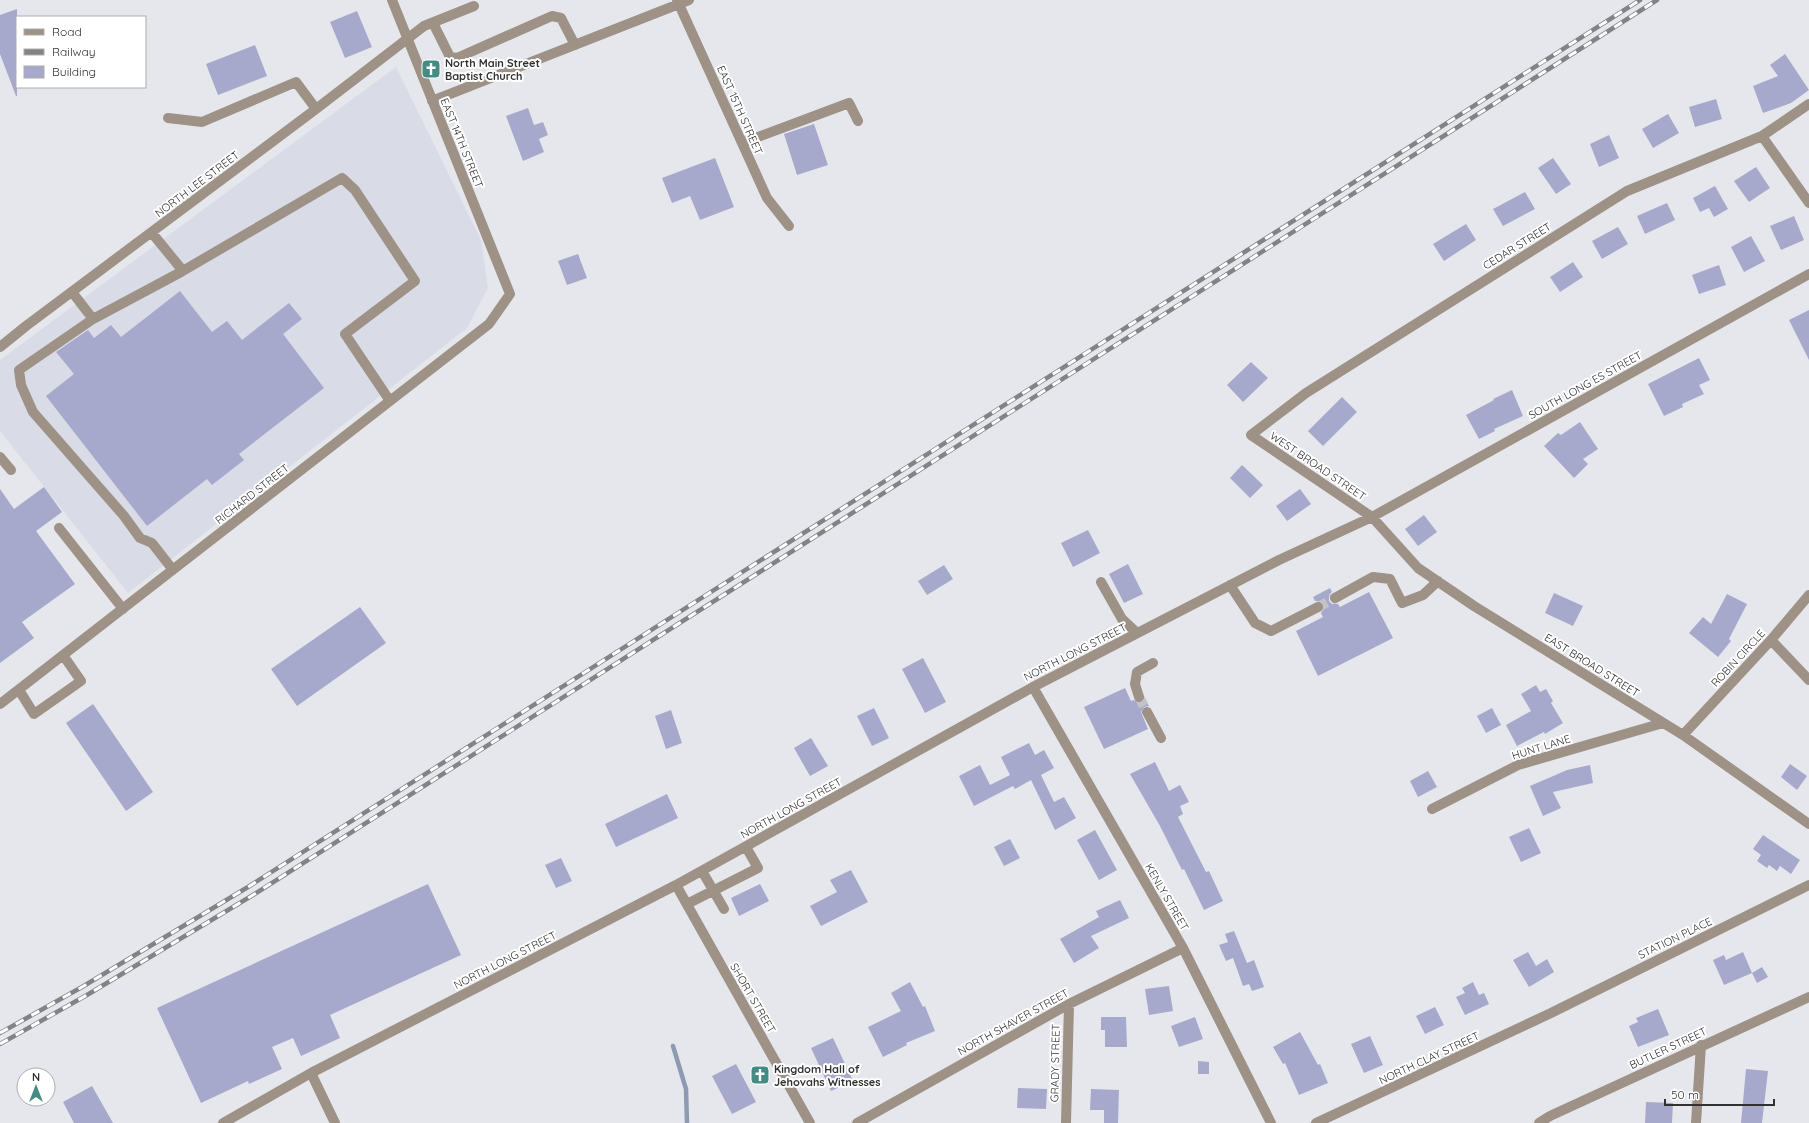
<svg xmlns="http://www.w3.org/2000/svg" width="1809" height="1123" font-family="Quicksand,sans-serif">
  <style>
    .built { fill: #d9dbe7 }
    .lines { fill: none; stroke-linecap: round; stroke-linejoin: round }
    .stream { stroke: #8c9bb2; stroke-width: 4.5 }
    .building { fill: #a6a9cc }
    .minor-tunnel { stroke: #c2c3c8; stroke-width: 10; stroke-dasharray: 10 5; stroke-linecap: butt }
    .minor { stroke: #9e9185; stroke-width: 10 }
    .rail-casing { stroke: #828386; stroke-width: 4.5 }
    .rail { stroke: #fff; stroke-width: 3; stroke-dasharray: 9; stroke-linecap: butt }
    .labels { text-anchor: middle; stroke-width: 4; stroke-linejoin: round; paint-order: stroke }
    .poi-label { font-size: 11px; font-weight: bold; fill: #313133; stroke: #fff; text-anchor: start }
    .street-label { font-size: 11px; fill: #313133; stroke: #fff }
  </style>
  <rect width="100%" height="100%" fill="#e6e7ed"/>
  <path class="built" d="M396 67 481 240 488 288 467 328 128 593 0 431V360Z"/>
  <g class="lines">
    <path class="stream" d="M673 1046 686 1089 687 1123"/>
  </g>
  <path class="building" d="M17 9V96H16L0 54V15Z
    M357 11 372 47 345 58 330 22Z
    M255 45 267 76 218 95 206 64Z
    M1785 54 1809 90 1791 103 1763 113 1753 86 1778 76 1770 65Z
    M1716 99 1722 119 1695 127 1689 107Z
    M528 108 534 125 543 122 548 135 539 139 544 152 523 161 506 116Z
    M1668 114 1679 133 1653 148 1642 129Z
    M814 124 828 165 797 175 784 134Z
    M1609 135 1619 158 1599 167 1590 144Z
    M715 158 734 207 700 220 690 196 672 203 662 178Z
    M1553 158 1571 184 1556 194 1538 168Z
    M1756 167 1770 188 1749 202 1734 181Z
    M1715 186 1728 209 1714 217 1709 208 1700 212 1693 198Z
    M1525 192 1535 209 1503 226 1493 209Z
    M1667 203 1675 220 1645 234 1637 216Z
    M1794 216 1804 240 1781 250 1770 226Z
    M1466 224 1476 240 1444 261 1433 244Z
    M1618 227 1628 244 1602 259 1592 241Z
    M1751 236 1765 261 1744 272 1731 247Z
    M578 254 587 278 567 285 558 261Z
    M1573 262 1583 277 1560 292 1550 277Z
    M1719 265 1726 285 1699 294 1692 275Z
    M180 291 212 332 227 321 242 340 289 303 302 319 283 334 324 388 239 454 244 460 212 485 207 479 147 526 46 396 74 374 56 352 88 330 94 338 111 325 121 337Z
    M1809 310V360L1789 320Z
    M1699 358 1710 380 1699 385 1704 394 1682 404 1683 407 1664 416 1648 384Z
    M1251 362 1268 378 1243 402 1227 385Z
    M1512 390 1523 416 1494 429 1495 431 1479 439 1466 415 1494 400 1493 399Z
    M1342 397 1357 412 1323 446 1308 431Z
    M1580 422 1598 449 1583 459 1588 464 1574 478 1544 446 1558 433 1561 435Z
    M1242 465 1263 485 1250 498 1230 478Z
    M44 487 62 512 36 531 75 584 22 622 34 638 0 663V489L14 509Z
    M1300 489 1311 504 1287 521 1276 506Z
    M1424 515 1437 532 1418 546 1405 529Z
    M1088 530 1100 553 1073 567 1061 543Z
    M1128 564 1143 594 1124 603 1109 574Z
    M944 565 953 579 927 595 918 581Z
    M1330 588 1332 592 1329 595V601L1332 604H1338L1340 607 1369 592 1393 638 1318 676 1296 631 1323 617 1321 613 1324 608V604L1319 601H1315L1313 597Z
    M1554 593 1583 606 1573 626 1545 613Z
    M1727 594 1747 604 1729 639 1731 641 1718 657 1689 633 1703 617 1711 624Z
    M360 607 386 643 297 706 271 669Z
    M923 658 946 702 925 713 902 669Z
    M1536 685 1540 692 1546 689 1553 701 1551 703 1563 723 1545 734 1544 732 1517 746 1506 725 1531 711 1521 694Z
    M1125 688 1131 701 1133 700 1141 703 1145 699 1149 706 1144 707 1141 712 1148 729 1104 749 1084 707Z
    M93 704 153 792 126 811 66 723Z
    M874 708 889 738 872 746 857 716Z
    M1492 708 1501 725 1486 733 1477 716Z
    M671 710 682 743 666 749 655 716Z
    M811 738 828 766 810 776 794 748Z
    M1029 743 1035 755 1044 750 1054 768 1041 775 1054 802 1064 797 1076 818 1055 830 1031 780 1015 789 1013 786 974 806 959 776 980 765 990 785 1010 775 1001 757Z
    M1155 762 1169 791 1180 785 1189 802 1180 806 1183 814 1178 817 1206 872 1209 871 1223 901 1204 910 1184 869 1182 870 1160 826 1130 774Z
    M1790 764 1807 776 1797 790 1781 777Z
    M1590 765 1593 783 1553 792 1561 808 1543 816 1530 786 1567 770Z
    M1428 771 1437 787 1418 797 1410 781Z
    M667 794 678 818 616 847 605 824Z
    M1529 828 1541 853 1521 862 1509 837Z
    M1095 830 1117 870 1099 880 1077 840Z
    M1763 835 1800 860 1791 874 1780 866 1777 871 1769 865 1767 868 1757 861 1761 855 1753 849Z
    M1010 839 1020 858 1004 866 994 847Z
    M561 858 572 881 556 888 545 865Z
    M851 870 868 902 821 926 810 906 837 892 830 880Z
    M428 884 461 955 330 1015 340 1038 301 1056 293 1038 272 1047 282 1069 249 1084 248 1081 201 1103 157 1008Z
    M760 884 769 901 739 916 731 898Z
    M1120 900 1129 918 1091 936 1099 948 1074 963 1060 939 1099 917 1096 911Z
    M1234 931 1247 963 1254 960 1264 987 1252 991 1249 984 1243 986 1233 958 1226 961 1219 945 1228 942 1225 934Z
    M1528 952 1536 966 1547 959 1554 972 1529 987 1513 960Z
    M1743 952 1752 973 1724 985 1713 960 1724 955 1726 960Z
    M1762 967 1768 977 1757 983 1752 973Z
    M910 982 923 1007 925 1006 935 1031 906 1043 907 1045 883 1057 868 1027 901 1011 891 993Z
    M1473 982 1479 995 1484 993 1489 1004 1465 1015 1456 997 1465 993 1462 988Z
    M1169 986 1173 1011 1149 1015 1145 989Z
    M1435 1007 1444 1025 1425 1034 1416 1016Z
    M1658 1009 1669 1035 1638 1047 1629 1026 1638 1022 1636 1018Z
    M1101 1017H1126L1127 1047H1105V1030H1101Z
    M1195 1017 1203 1039 1179 1047 1171 1026Z
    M1300 1032 1318 1065 1320 1064 1328 1083 1299 1095 1285 1063 1283 1064 1273 1047Z
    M1370 1036 1383 1065 1364 1073 1351 1044Z
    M833 1038 853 1081 831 1091 811 1048Z
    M1198 1061 1209 1062V1074H1198Z
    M736 1064 756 1102 732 1114 712 1076Z
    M1746 1069 1768 1071 1762 1123H1741Z
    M92 1086 113 1123H74L63 1102Z
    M1018 1088 1047 1089 1046 1109 1017 1108Z
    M1091 1089 1119 1090 1118 1123H1104V1110H1090Z
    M1646 1102 1673 1103 1672 1123H1645Z"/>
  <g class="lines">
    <path class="minor-tunnel" d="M1318 607 1335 598
      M1139 697 1147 712"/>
    <path class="minor" d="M677 0 767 198 789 226
      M433 23 450 57 457 58 552 16 561 18 575 45
      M432 101 689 0
      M1809 104 1762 136 1627 191 1306 393 1251 435 1372 517 1418 568 1474 606 1683 735 1809 824
      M168 118 202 122 296 82 316 109
      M1762 136 1809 203
      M742 143 849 103 858 121
      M152 233 183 271
      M72 292 93 319 181 272 342 178 355 190 415 281 345 334 390 401
      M93 319 19 370 21 385 33 412 124 516 140 538 152 543 173 570
      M0 347 26 326 316 109 424 26 474 6
      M0 457 11 470
      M59 528 123 609
      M1101 582 1122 619 1137 633
      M1230 585 1255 623 1271 631 1318 607
      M1335 598 1373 577 1390 579 1402 603 1423 595 1438 581
      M1771 640 1809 680
      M1033 687 1183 948 1271 1123
      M19 690 34 714 81 681 63 655
      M1139 697 1135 684 1137 672 1153 663
      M0 704 489 324 510 294 392 0
      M1147 712 1161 738
      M1683 735 1771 640 1809 595
      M1432 809 1518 765 1663 723
      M702 871 724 909
      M676 885 810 1123
      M687 904 758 868 746 847
      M311 1073 335 1123
      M223 1123 311 1073 676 885 1033 687 1279 560 1372 517 1809 274
      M857 1123 1069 1004 1183 948
      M1066 1123 1069 1004
      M1316 1123 1551 1013 1809 885
      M1539 1123 1550 1116 1809 997
      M1696 1123 1701 1045"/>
    <defs>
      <path id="rail" d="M0 1033 82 987 248 887 1640 0
        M0 1044 87 995 253 895 1657 0"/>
    </defs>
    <use href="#rail" class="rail-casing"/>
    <use href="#rail" class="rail"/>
  </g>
  <defs>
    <symbol id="church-square" viewBox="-11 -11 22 22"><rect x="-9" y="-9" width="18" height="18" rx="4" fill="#448b84" stroke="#fff"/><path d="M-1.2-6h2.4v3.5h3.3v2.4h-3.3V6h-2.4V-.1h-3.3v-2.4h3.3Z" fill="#fff"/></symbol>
  </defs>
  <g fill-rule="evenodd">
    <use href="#church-square" x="420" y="58" width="22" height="22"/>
    <use href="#church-square" x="749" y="1064" width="22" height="22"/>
  </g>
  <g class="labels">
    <g class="poi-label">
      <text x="445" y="67">North Main Street<tspan x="445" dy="13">Baptist Church</tspan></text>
      <text x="774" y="1073">Kingdom Hall of<tspan x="774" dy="13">Jehovahs Witnesses</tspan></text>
    </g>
    <g class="street-label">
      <text transform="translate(740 110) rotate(66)" y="4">EAST 15TH STREET</text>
      <text transform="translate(462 143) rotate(68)" y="4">EAST 14TH STREET</text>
      <text transform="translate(197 184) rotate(-37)" y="4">NORTH LEE STREET</text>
      <text transform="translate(1517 246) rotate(-32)" y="4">CEDAR STREET</text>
      <text transform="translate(1585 385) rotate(-29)" y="4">SOUTH LONG ES STREET</text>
      <text transform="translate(1318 466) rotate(34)" y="4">WEST BROAD STREET</text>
      <text transform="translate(252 494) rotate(-38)" y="4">RICHARD STREET</text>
      <text transform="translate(1075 652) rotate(-27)" y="4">NORTH LONG STREET</text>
      <text transform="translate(1738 658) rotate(-47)" y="4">ROBIN CIRCLE</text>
      <text transform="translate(1592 665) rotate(32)" y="4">EAST BROAD STREET</text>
      <text transform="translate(1541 747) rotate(-17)" y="4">HUNT LANE</text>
      <text transform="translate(791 808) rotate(-29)" y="4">NORTH LONG STREET</text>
      <text transform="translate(1167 897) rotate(60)" y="4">KENLY STREET</text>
      <text transform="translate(1675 938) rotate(-26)" y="4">STATION PLACE</text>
      <text transform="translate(505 960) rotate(-27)" y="4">NORTH LONG STREET</text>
      <text transform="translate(753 998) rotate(60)" y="4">SHORT STREET</text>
      <text transform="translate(1013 1022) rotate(-29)" y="4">NORTH SHAVER STREET</text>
      <text transform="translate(1668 1048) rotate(-25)" y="4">BUTLER STREET</text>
      <text transform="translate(1429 1058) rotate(-25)" y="4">NORTH CLAY STREET</text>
      <text transform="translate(1055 1063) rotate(-89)" y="4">GRADY STREET</text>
    </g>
  </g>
  <rect x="16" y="16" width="130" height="72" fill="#ffffff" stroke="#adadad"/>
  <rect x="24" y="29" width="20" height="6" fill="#9e9185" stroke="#adadad"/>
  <text x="52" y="36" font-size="12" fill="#313133">Road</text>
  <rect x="24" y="49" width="20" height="6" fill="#828386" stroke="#adadad"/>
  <text x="52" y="56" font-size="12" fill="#313133">Railway</text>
  <rect x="24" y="66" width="20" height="12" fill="#a6a9cc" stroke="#adadad"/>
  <text x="52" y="76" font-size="12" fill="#313133">Building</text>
  <g transform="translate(36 1087)"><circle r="19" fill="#ffffff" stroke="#adadad"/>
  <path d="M0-3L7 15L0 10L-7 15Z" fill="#448b84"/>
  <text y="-6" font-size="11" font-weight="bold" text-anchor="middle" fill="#313133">N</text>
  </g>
  <path d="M1665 1099v6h109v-6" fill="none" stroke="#313133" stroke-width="2"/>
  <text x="1671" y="1099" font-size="12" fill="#313133" stroke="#ffffff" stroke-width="3" paint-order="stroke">50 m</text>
</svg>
